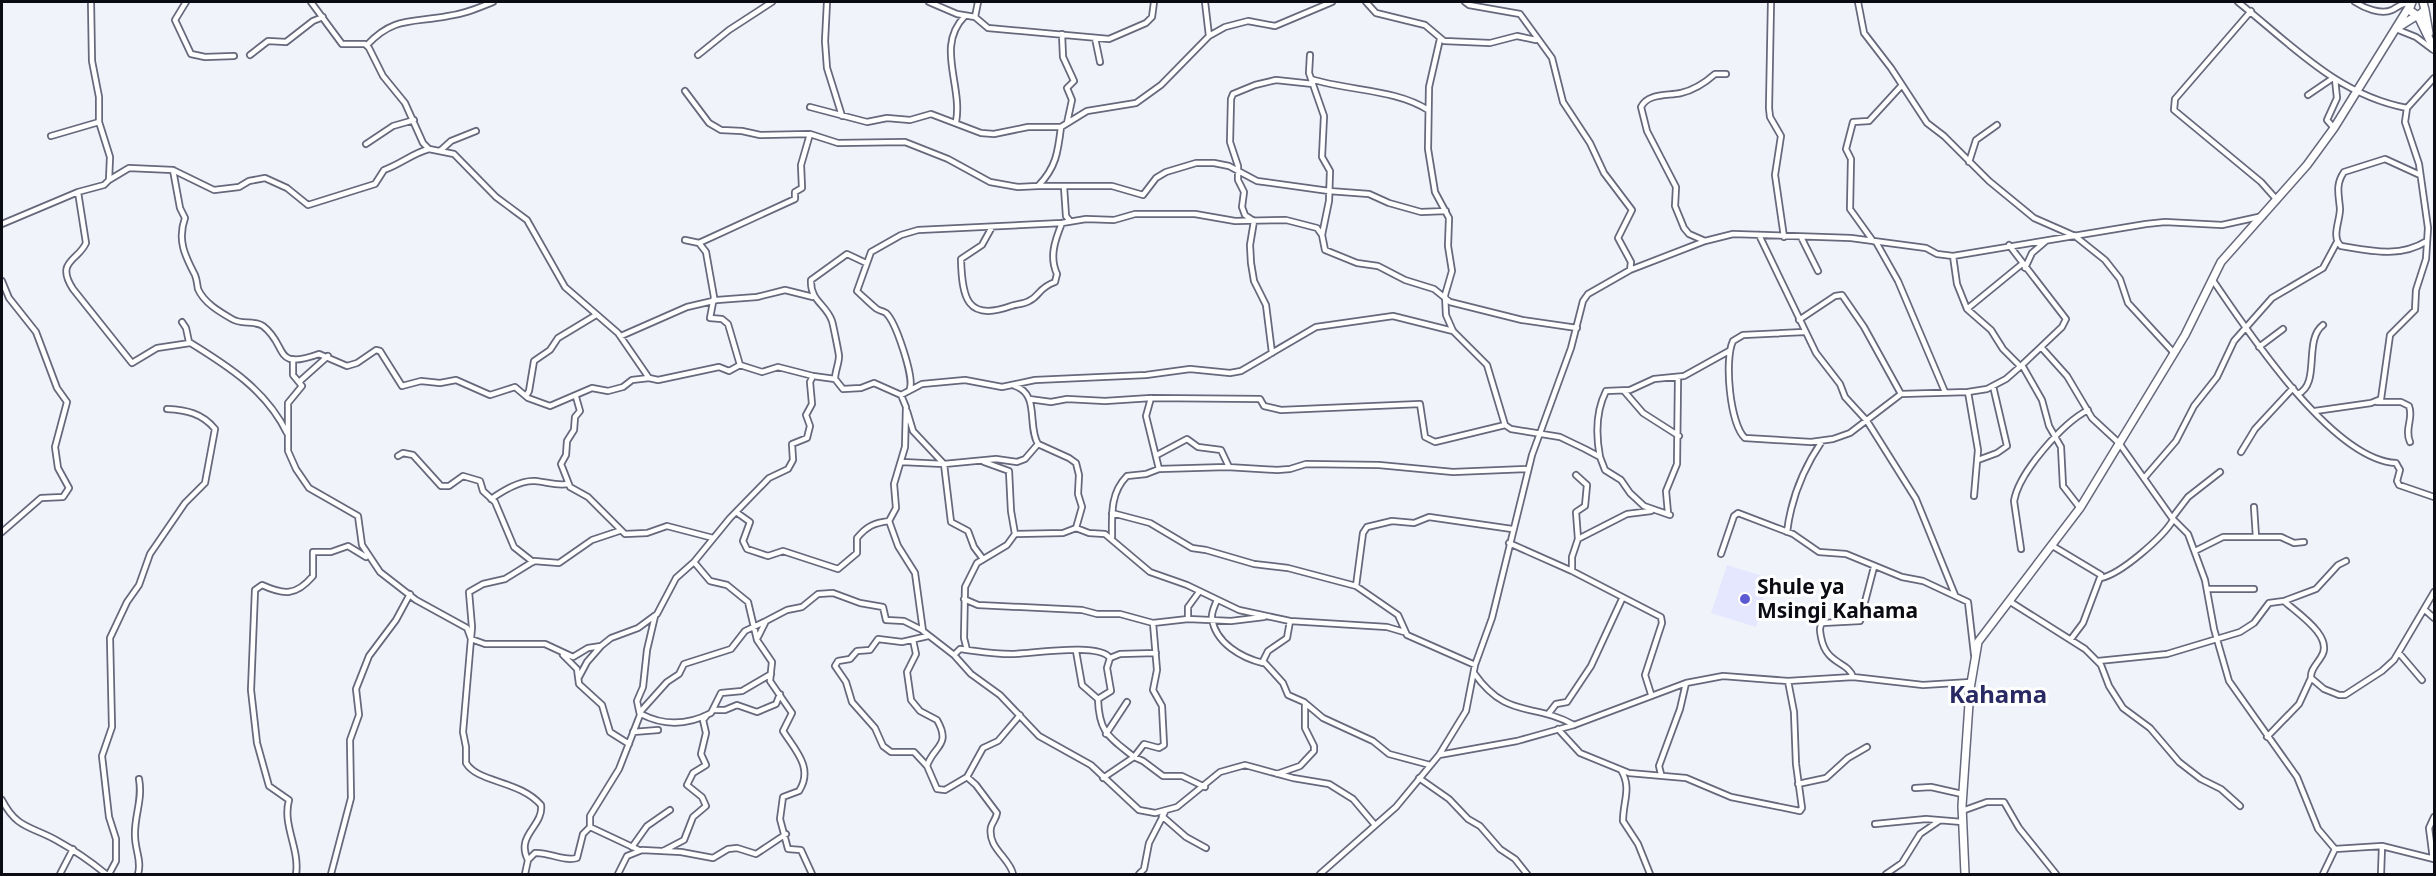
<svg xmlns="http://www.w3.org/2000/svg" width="2436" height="876" font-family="'Noto Sans',sans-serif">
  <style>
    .built { fill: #e4e7fe }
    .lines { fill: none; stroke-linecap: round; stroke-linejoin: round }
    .street-casing { stroke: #66687b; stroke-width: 8 }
    .secondary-casing { stroke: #66687b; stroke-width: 10 }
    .street { stroke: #fff; stroke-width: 4.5 }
    .secondary { stroke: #fff; stroke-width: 7 }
    .poi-dot { fill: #5c5ad2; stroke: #fff; stroke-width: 2 }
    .labels { text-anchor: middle; stroke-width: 6; stroke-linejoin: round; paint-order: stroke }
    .poi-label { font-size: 21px; font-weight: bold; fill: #0b0c13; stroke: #fff; text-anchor: start }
    .quarter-label { font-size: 24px; font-weight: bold; fill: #292963; stroke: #fff }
  </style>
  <rect width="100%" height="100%" fill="#f1f3fb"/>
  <path class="built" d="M1727 565 1769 578 1756 627 1711 613Z"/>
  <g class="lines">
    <defs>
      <path id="street" d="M186 2 175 20 191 54 205 57 234 56
        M311 2 342 44H365L369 48 383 76 405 103 423 143 429 149 454 154 496 197 527 220 565 287 618 333 649 378 658 380 719 367 729 371 740 365 762 372 778 367 813 376
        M827 2 825 41 827 68 842 116
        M929 2 957 14 975 17
        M978 2 975 17 988 28 1109 39 1146 23 1152 17 1154 2
        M1205 2 1209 36
        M1366 2 1376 13 1425 25 1444 41 1490 43 1517 36 1536 40
        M1465 2 1469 5 1520 14 1552 58 1563 102 1590 143 1604 173 1632 210 1618 238 1631 262 1630 270
        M1771 2 1769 108 1770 117 1781 136 1775 175 1784 237
        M1858 2 1864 33 1891 68 1927 123 1944 136 1989 181 2034 218 2075 236 2105 260 2120 279 2128 303 2174 353
        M2238 2C2291 44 2337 95 2407 108
        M2355 2C2364 8 2381 15 2392 10 2399 6 2402 3 2411 3
        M2251 11 2175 99 2174 110 2261 182 2277 200
        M2396 29 2416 37 2432 49
        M1062 34 1063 57 1074 81 1067 88 1072 100 1067 123
        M1095 38 1100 62
        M1440 39 1429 87 1428 149 1435 192 1449 218 1448 246 1452 271 1445 295 1446 315 1453 331 1487 365 1505 425 1511 429 1560 437 1585 449 1600 457 1605 470 1621 480 1630 493 1644 506 1670 515
        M367 45C394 16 413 23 448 16 465 14 478 8 493 2
        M250 55 268 41 286 42 313 21 323 17
        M698 55 729 30 772 2
        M1310 55 1309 73 1324 116 1322 157 1330 171 1329 201 1322 235 1325 250 1357 263 1378 266 1405 280 1434 289 1450 302 1522 320 1577 328
        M1311 79C1348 91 1396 89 1428 110
        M685 91 709 123 721 130 742 131 760 135 810 134 838 143 905 142 948 159 990 182 1018 187 1038 186C1056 168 1058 152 1061 127H1028L994 134 981 133 931 114 910 120 887 118 867 122 810 107
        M2308 95 2333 78
        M956 122C963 85 935 46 965 16
        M1061 127 1087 111 1136 103 1161 85 1209 36 1225 27 1248 21 1275 26 1332 2
        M2334 128 2327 120 2337 98 2335 79
        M51 136 99 122
        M366 144 393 126 414 120
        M440 151 451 141 476 131
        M1969 162 1976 140 1997 125
        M173 170 180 208 185 218C177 240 185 256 195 275 197 280 197 284 198 289 204 303 220 312 232 319 241 325 254 320 263 326 289 346 272 371 319 354L347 366 357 363 376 350 380 351 402 386 421 381 440 383 456 380 490 395 515 387 528 398 550 406 592 388 608 391 623 387 632 380 649 378
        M2420 175 2385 159 2344 172C2335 185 2339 195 2340 209 2340 221 2331 237 2341 246 2371 251 2400 258 2427 241
        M109 180 129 168 173 170 214 190 239 187 249 181 265 178 287 188 308 205 375 184 384 170C401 164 413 153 429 149
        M1038 186H1112L1143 195 1156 178 1166 172 1196 163H1214L1229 166 1257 181 1329 191 1369 194 1389 203 1421 212 1446 211
        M1064 187 1066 216 1070 221
        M78 192 86 243C78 261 55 261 73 289L132 363 157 348 190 343
        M2 224 78 192 104 185 109 180 110 157 99 122V97L92 61 91 2
        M992 227 982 245 961 259C962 298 967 322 1011 306 1017 304 1024 304 1029 301 1040 296 1038 288 1055 282L1057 274C1049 257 1055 240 1062 223
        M1759 235 1816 353 1840 384 1845 397 1867 421 1916 499 1955 595
        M1801 237 1818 271
        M685 240 699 243 706 252 714 297 710 318 722 319 728 324 740 365
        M1705 241 1689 234 1684 228 1675 206 1676 187 1647 131 1641 107C1648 93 1667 96 1681 93 1694 90 1706 82 1715 74H1726
        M1873 241 1850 209 1851 159 1846 149 1853 122 1869 121 1902 85
        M1876 242 1898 281 1945 392
        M699 243 795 199V192L802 188 801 165 810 134
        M1953 256 1957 284 1967 309 1991 330 2003 349 2020 366
        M2025 268 2032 253 2046 241
        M2212 279C2246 329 2332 460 2396 463L2400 470 2397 481 2399 485 2434 497
        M2 281 9 298 36 332 57 388 67 402 55 447 58 468 69 488 63 497 41 498 2 532
        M1967 309 2022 264
        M1799 320 1835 296 1842 295 1864 327 1901 394
        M182 322 186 328 189 342C228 366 266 390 287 433
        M1804 332 1743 335 1733 341C1724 360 1730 424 1745 438L1811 442 1833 439 1850 433 1901 394 1968 392 1987 389 2006 379 2022 365 2062 327 2066 319 2009 245
        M621 336 687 307 717 300 757 297 785 290 813 297
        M2041 347 2067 376 2092 418 2119 443 2172 518 2188 534 2205 580 2214 629 2229 681 2297 777 2318 829 2335 849 2323 874
        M2259 347 2283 329
        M1272 353 1266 305 1254 281 1251 263 1250 245 1254 221 1245 215 1242 207 1244 192 1238 180V166L1230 142 1231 99 1233 94 1255 85 1276 80 1313 84
        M293 359V375L302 386 288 403V451L296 469 309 488 358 516 362 545 380 572 416 600 467 628 471 639 485 644H545L573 657 588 648 601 646 611 638 638 628 657 614 676 578 694 562 730 518 769 478 788 469 793 460 792 444 807 438 810 426 806 415 812 404 810 382 813 376 835 379 843 389 861 388 874 383 901 395 922 384 965 380 1002 387 1035 380 1146 375 1190 369 1230 373 1241 371 1316 327 1393 316 1453 331
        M2022 365 2042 400 2049 426 2061 447 2063 486 2080 508
        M835 379C835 371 839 364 839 356 839 354 833 324 832 321 826 304 810 301 811 280L847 254 866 263
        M299 382 328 356
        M1015 386C1040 394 1027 426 1038 444L1069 458 1076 463 1079 475 1078 494 1082 507 1076 528
        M910 388C914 377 896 322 886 313 885 312 878 310 877 309 875 308 858 292 857 291L871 252 901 235 918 230 1062 223 1086 219 1114 220 1135 214H1195L1235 221 1286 220 1317 228 1322 235
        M1624 391 1643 413 1679 436
        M1968 392 1978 450 1974 496
        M2298 394C2321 384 2303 340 2323 325
        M901 395 906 407 905 447 894 484 896 508 889 521 898 546 915 573 923 631 954 655 971 674 1000 695 1039 736 1091 765 1139 810 1155 813 1177 807 1220 772 1245 765 1293 778 1329 784 1353 799 1375 825
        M526 396 529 391 534 361 550 350 558 338 596 315
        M576 397 580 411 575 417 574 430 567 441 566 455 561 464 570 487 588 497 625 534 647 533 667 526 713 538
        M1151 398 1146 416 1159 469
        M1029 399 1051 402 1067 399 1105 401 1151 398 1260 399 1264 406 1281 410 1420 404 1425 437 1435 442 1505 425
        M2377 402H2401L2409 406C2414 419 2404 428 2410 442
        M907 411 913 431 944 464 951 522 968 531 974 547 983 559
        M2315 411 2371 403 2381 399 2390 335 2415 310 2416 290 2426 259 2428 228 2419 164 2405 122 2407 108 2434 78
        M2241 452 2255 429 2293 388
        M1157 455 1187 439 1198 447 1221 450 1229 467
        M398 456 403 453 413 455 441 486H449L463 476 480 481 483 491 495 502 514 547 533 562
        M1600 457C1596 436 1596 411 1606 391L1630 390 1654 379 1684 376 1729 351
        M1978 460 1997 453 2007 446 1993 386
        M902 462 944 464 996 459 1017 462 1025 459 1038 444
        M984 462 1009 471 1011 511 1015 534
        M2145 477 2176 441 2194 406 2217 377 2234 341 2272 298 2323 268 2337 242
        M491 499C503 491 520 480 535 481 547 482 556 486 568 484
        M2254 507 2256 537
        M736 512 750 522 743 541 747 549 768 556 783 551 838 569 857 553V538C867 526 874 523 889 521
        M1112 513 1150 523 1192 548 1206 550 1254 564 1288 568 1356 586 1398 615 1407 635 1475 665
        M1668 513 1666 491 1677 464 1678 378
        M2172 518 2188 497 2220 472
        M1787 532C1791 499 1803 469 1822 441
        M1112 537C1112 515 1110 493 1127 476L1146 474 1159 469 1227 467 1277 470 1290 469 1306 464 1379 465 1453 472 1528 469
        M1578 539 1627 514 1651 511
        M1509 543 1572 571 1661 617 1662 623 1645 675 1651 694
        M2051 545 2101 575 2083 623 2071 639
        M2021 549 2014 501C2019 472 2063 423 2088 410
        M2195 551 2223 537H2281L2294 543 2304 542
        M1721 554 1734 516 1738 513 1793 534 1819 552 1846 554 1902 577 1923 581 1968 602 1974 654
        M694 562 710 581 727 585 748 602 757 640 772 662 770 681 792 713 783 731C795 750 814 768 799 791L783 797 780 819 788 849 801 850 812 874
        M1572 571V557L1578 539 1576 512 1585 506 1587 485 1576 475
        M2101 578C2121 574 2163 537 2173 520
        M1356 586 1363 533 1367 527 1392 521 1414 523 1429 517 1512 529
        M2208 589H2254
        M964 599 978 605 1082 610 1097 614H1120L1153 623 1188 619 1231 621 1264 617
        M1217 600C1215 605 1211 613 1212 618 1215 643 1242 658 1263 663
        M2009 601 2085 649 2101 665 2109 686 2123 708 2150 728 2179 762 2201 779 2221 789 2240 806
        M2284 601 2316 589 2338 565 2346 561
        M2425 610 2434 618
        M1188 619V607L1199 592
        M1290 621 1287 638 1268 651 1263 661 1283 683 1288 695 1304 702 1323 718 1373 741 1389 754 1430 765
        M758 637 766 621 787 610 802 607 818 594 833 593 860 603 883 607 886 620 904 621 922 630
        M913 640 916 654 907 672 911 700 920 711 937 720C952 746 933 746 927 766L937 789 945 790 967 777 983 748 998 741 1020 715
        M967 650 964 638 965 587 977 563 1007 545 1015 534 1063 533 1076 528 1089 533 1105 534 1150 572 1187 585 1239 610 1290 621 1387 627 1404 632
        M1076 651 1082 685 1098 699C1099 733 1109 737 1134 757L1144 744 1159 748 1164 745 1162 706 1153 690 1157 670 1153 623
        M2399 653 2422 680
        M563 655 577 669 579 684 602 705 610 732 629 744
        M954 655 960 649C977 651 993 654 1011 654 1030 654 1099 642 1110 658
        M2098 661 2167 654 2240 632 2254 623 2269 603 2284 601C2297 613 2335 637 2321 657 2317 664 2310 670 2311 678L2324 689 2339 695H2345L2382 671 2394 660 2434 592
        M1474 673C1507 720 1533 702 1574 725
        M579 677 587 662 601 646
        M1853 677C1848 661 1826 665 1821 637 1820 631 1819 628 1822 623L1860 621 1874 567
        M1098 699 1111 691 1107 668 1110 658 1120 654 1156 653
        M713 710H725L737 705 757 712 776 704 780 694
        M641 711 667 682 679 674 684 664 731 649 745 631 766 621
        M1549 713 1556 704 1567 702 1591 666 1622 599
        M641 714C664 726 688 725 711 713L721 693 742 691 771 674
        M1558 729 1580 753 1629 773 1686 778 1731 797 1800 811 1802 808 1796 764 1794 712 1788 681
        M633 732 658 730
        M1106 734 1127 702
        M2267 737 2299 704 2311 678
        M1439 755 1466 711 1475 665 1492 618 1532 455 1571 348 1583 301 1588 294 1630 270 1705 241 1733 234 1851 238 1926 248 1937 254 1953 256 2146 224 2165 222 2222 225 2263 216
        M927 766 914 752H891L883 746 875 728 852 702 846 682 835 666 838 661 850 659 857 651 870 650 878 639 902 642 928 636
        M1621 770C1632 788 1623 801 1623 821L1638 844 1650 874
        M1277 774 1300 766 1314 751V746L1305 728V703
        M1661 774 1659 766 1680 709 1686 683
        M967 777 976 785 997 813C996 819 993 821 991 827 987 848 1010 858 1013 874
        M1103 778 1134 757 1143 761 1163 776H1182L1205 787
        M1419 778 1449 799 1468 819 1480 826 1500 849 1515 859 1527 874
        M1798 784 1826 778 1848 758 1867 747
        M1915 788 1931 787 1962 794
        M2 800C17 829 31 826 56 840 74 850 90 861 106 874
        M1962 811 1987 802H2004L2019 828 2056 874
        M1162 816 1186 837 1206 848
        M1875 824 1926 819 1962 822
        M590 827V816L619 769 640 715 637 701 643 687 647 650 655 616
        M632 847 647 826 670 810
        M2335 849 2382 846 2434 859
        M663 851 684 840 693 817 706 806 702 797 687 785 693 773 706 765 701 754 706 733 703 720 707 715
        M2433 859 2429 828 2434 817
        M528 860C515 835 544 826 541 805 519 780 478 783 466 763V747L463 732 472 627 469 592 483 584 505 579 534 561 559 563 592 540 619 531
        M60 874 73 849
        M109 874 116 861V839L109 817 102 756 112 727 110 638 127 602 139 585 150 554 185 503 205 483 215 429C202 413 186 410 167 409
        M138 874C142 861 135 850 135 836 134 816 143 800 139 779
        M296 874C300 849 282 825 289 800L269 786 257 743 251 690 255 590 262 585C284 595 296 596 313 576V552H331L348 546 366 557
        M331 874 351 798 350 740 359 715 356 689 369 656 396 620 410 594
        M525 874 528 860 535 853C549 852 564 862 577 858L583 834 590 827 639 850
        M618 874 627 856 642 850 681 852 713 858 728 849 737 848 756 854 786 834
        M1139 874 1144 869 1149 843 1165 812
        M1320 874 1396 807 1439 755 1517 741 1574 725 1686 683 1723 676 1788 681 1853 677 1923 685 1971 682
        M1886 874 1902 863 1920 834 1939 821
        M2381 874 2382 846"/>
      <path id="secondary" d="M2412 2 2409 10 2418 16 2425 10 2423 2
        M2425 10 2429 33
        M2418 16 2434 49
        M2397 28 2416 16
        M1965 874 1962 806 1970 689 1978 642 2080 508 2185 335 2221 262 2307 165 2334 128 2409 7"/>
    </defs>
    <use href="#street" class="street-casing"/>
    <use href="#secondary" class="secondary-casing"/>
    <use href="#street" class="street"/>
    <use href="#secondary" class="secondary"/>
  </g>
  <circle class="poi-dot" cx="1745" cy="599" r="6"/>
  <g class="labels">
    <g class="poi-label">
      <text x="1757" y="594">Shule ya<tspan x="1757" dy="24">Msingi Kahama</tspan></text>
    </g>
    <g class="quarter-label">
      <text x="1998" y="703">Kahama</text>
    </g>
  </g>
  <rect width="2436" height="876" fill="none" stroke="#0b0c13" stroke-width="6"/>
</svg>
